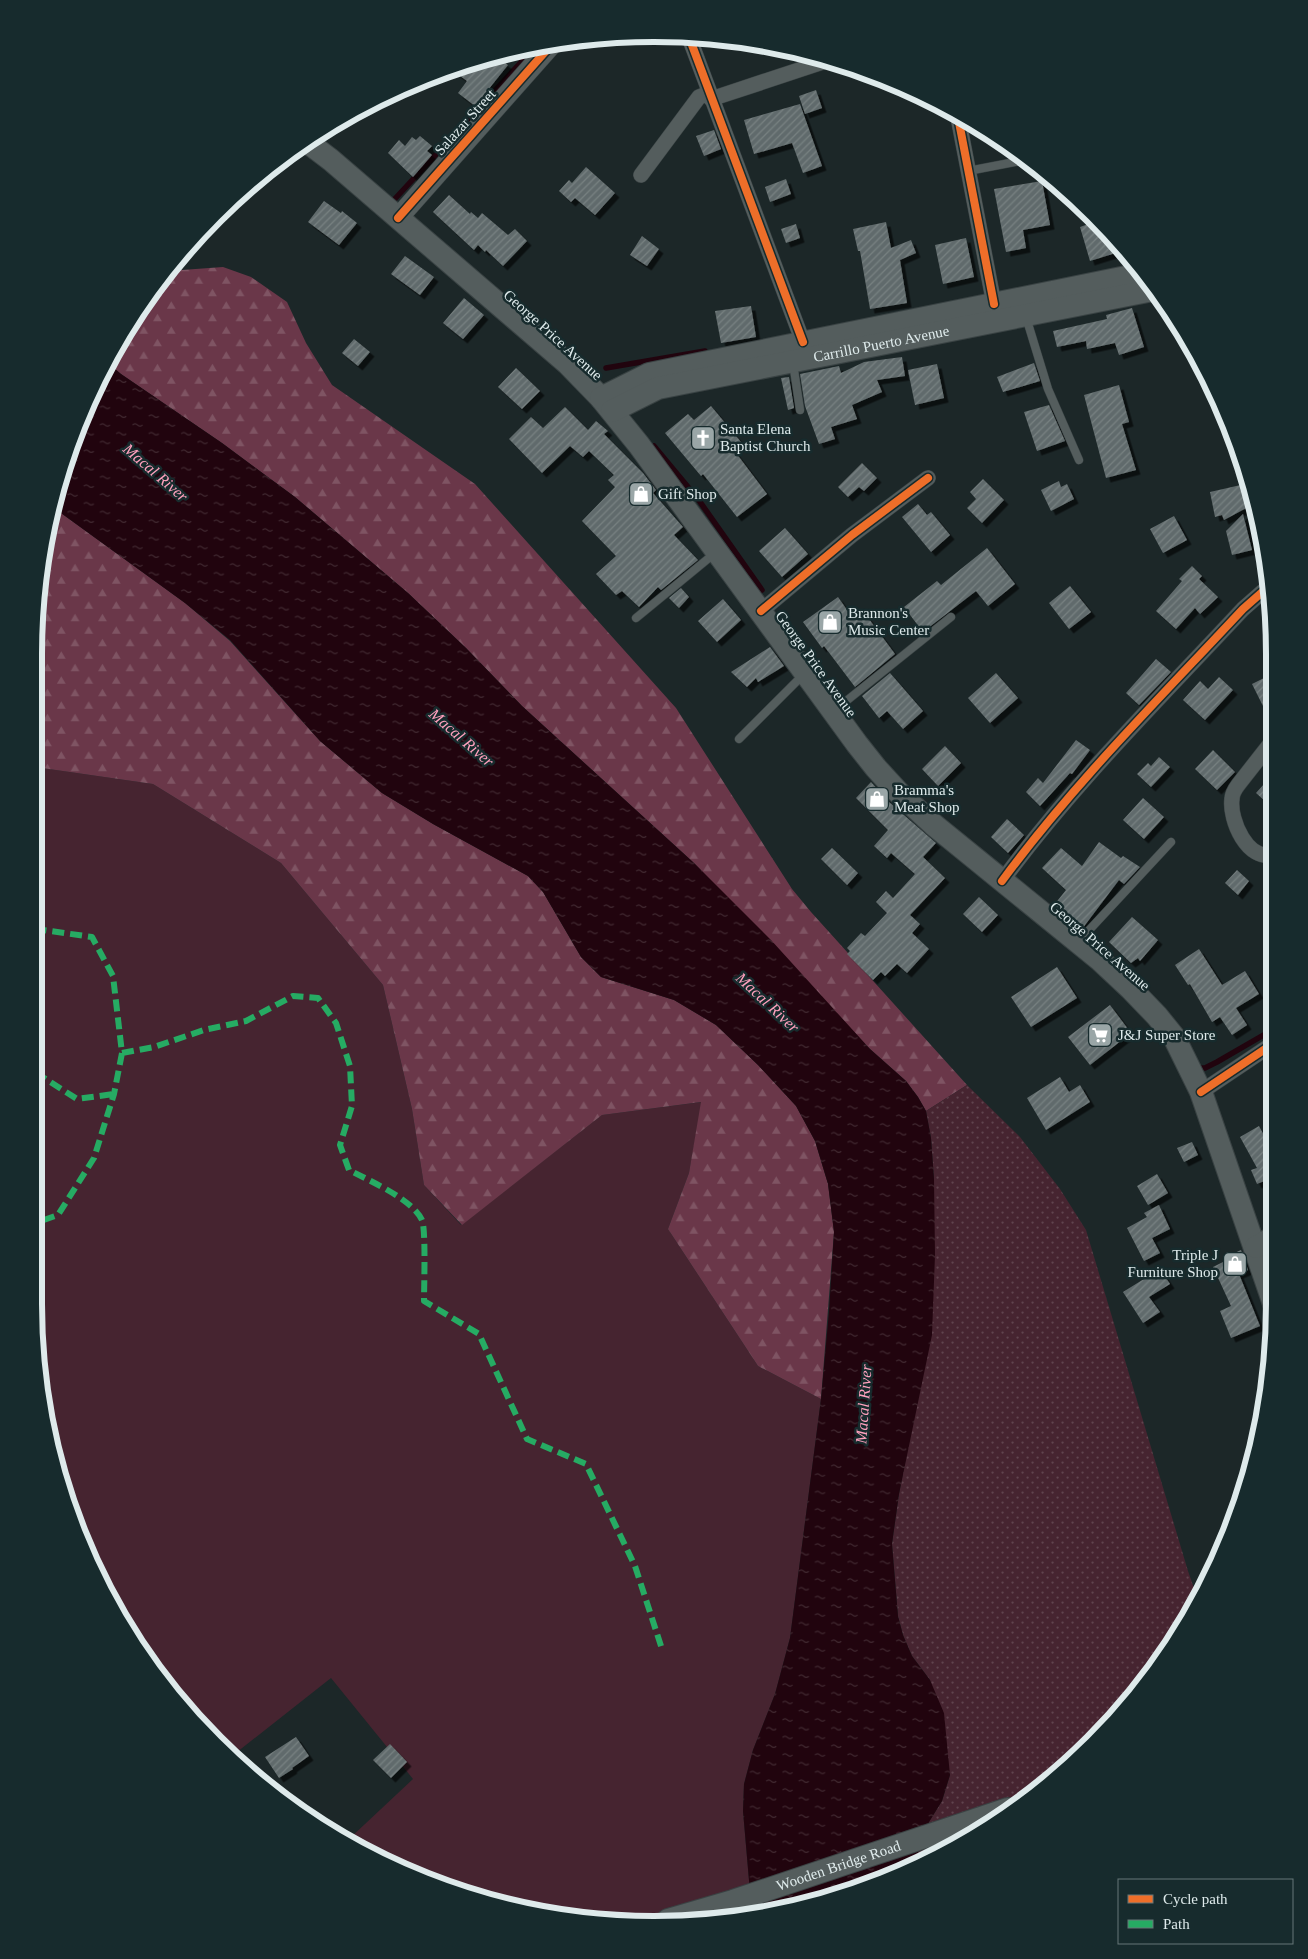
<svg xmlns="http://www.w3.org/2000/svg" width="1308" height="1959" font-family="Georgia,serif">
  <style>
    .grass { fill: #462430 }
    .forest { fill: url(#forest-firs) }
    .park { fill: url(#park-dots) }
    .water { fill: url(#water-ripples) }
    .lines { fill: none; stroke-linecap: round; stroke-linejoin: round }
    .stream { stroke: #21040e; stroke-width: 5.5 }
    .building { fill: url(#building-hatch); filter: url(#shadow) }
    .service-casing { stroke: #3a4344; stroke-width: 9 }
    .minor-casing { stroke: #3a4344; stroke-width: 16 }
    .tertiary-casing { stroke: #3a4344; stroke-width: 21 }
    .secondary-casing { stroke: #3a4344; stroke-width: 24 }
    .service { stroke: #545d5d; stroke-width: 8 }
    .minor { stroke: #545d5d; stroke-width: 15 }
    .tertiary { stroke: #545d5d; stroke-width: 20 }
    .secondary { stroke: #545d5d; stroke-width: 22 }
    .quiet { stroke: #26ab63; stroke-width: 6; stroke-dasharray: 12 6; stroke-linecap: butt }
    .cycleway-casing { stroke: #172b2d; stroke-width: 11 }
    .cycleway { stroke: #ee6e29; stroke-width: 8 }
    .labels { text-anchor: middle; stroke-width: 5; stroke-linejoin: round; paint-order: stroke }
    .street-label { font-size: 15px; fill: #deeaeb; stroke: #172b2d }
    .poi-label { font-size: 15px; fill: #deeaeb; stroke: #172b2d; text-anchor: start }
    .water-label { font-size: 16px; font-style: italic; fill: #ffa1be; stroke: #172b2d }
    .rim { fill: none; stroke: #deeaeb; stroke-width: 6 }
  </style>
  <defs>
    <pattern id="forest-firs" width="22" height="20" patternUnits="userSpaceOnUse" patternTransform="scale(1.25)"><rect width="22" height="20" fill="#6a3749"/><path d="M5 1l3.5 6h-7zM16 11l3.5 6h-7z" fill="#7f5463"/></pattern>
    <pattern id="park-dots" width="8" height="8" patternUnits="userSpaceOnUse" patternTransform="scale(1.25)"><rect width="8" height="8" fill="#462430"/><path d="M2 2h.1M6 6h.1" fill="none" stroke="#60444e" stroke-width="1.8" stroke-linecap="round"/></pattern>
    <pattern id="water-ripples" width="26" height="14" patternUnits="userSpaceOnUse" patternTransform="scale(1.25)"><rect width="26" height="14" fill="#21040e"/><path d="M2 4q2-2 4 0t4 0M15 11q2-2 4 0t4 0" fill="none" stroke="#412931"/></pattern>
    <pattern id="building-hatch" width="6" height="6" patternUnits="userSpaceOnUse" patternTransform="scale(1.25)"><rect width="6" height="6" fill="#616b6c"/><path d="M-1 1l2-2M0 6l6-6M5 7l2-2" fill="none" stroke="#778081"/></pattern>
    <filter id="shadow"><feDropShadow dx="4.5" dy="4.5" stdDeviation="0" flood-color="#0009"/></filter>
  </defs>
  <rect width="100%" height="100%" fill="#1c2728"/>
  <path class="grass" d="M35 767 153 784 281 863 383 985 412 1109 424 1185 461 1225 602 1115 702 1102 689 1173 668 1229 758 1366 821 1399 790 1638 775 1694 753 1750 744 1784 743 1811 752 1915 613 1924 533 1913 417 1878 349 1839 413 1779 331 1678 232 1756 188 1714 138 1650 67 1504 39 1386Z"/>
  <path class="forest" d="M223 267 251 277 287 302 306 343 332 385 475 484 676 708 792 889 811 912 967 1085 926 1111 918 1097 906 1081 870 1049 694 863 522 706 466 648 408 593 295 497 222 443 121 374 108 363 162 277 169 268 182 270Z
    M54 508 185 603 230 641 320 741 382 793 433 824 528 876 543 892 581 957 601 977 674 1000 716 1025 758 1065 796 1106 815 1141 828 1184 834 1232 821 1399 758 1366 668 1229 689 1173 701 1102 602 1115 462 1225 424 1185 412 1109 383 985 281 863 153 784 35 767 34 654 46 533Z"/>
  <path class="park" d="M967 1085 1020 1137 1060 1189 1086 1230 1188 1571 1198 1600 1146 1682 1093 1743 964 1842 913 1867 929 1822 942 1801 950 1775 930 1680 912 1656 903 1635 898 1616 892 1544 899 1494 914 1416 934 1179 931 1138 926 1111Z"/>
  <path class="water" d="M108 363 121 374 222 443 295 497 408 593 466 648 522 706 694 863 771 940 870 1049 906 1081 918 1097 926 1111 931 1138 934 1179 935 1255 932 1335 899 1494 892 1544 898 1616 903 1635 912 1656 930 1680 944 1713 950 1775 942 1801 929 1822 913 1867 891 1878 775 1913 752 1915 743 1811 744 1784 753 1750 775 1694 790 1638 821 1399 829 1311 834 1232 828 1184 815 1141 796 1106 758 1065 716 1025 674 1000 601 977 581 957 543 892 528 876 433 824 382 793 320 741 230 640 185 603 54 508 98 379Z"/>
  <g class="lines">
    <path class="stream" d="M392 202 537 45
      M606 368 705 351
      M654 446 698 499 762 590
      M1197 1068H1205L1217 1062 1274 1029"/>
  </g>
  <path class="building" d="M497 57 508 65 475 106 458 93 467 81 452 70Z
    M816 90 822 108 805 114 799 96Z
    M800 104 822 166 803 173 792 143 754 154 744 120Z
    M714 130 721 149 704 156 696 136Z
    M420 136 432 146 427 151 432 155 413 177 388 153 399 140 405 146 412 137 416 140Z
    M586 167 615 193 595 215 575 198 571 202 559 191 569 180 572 183Z
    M786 179 791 194 770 202 765 187Z
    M1042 181 1050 225 1023 230 1026 248 1006 252 994 189Z
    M449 195 470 214 471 212 478 218 482 213 508 235 515 229 527 241 503 266 486 250 485 252 478 245 474 250 433 212Z
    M324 201 341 213 342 211 357 223 339 245 308 222Z
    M1097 221 1122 251 1090 261 1080 227Z
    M886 222 891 248 911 240 916 253 900 260 907 303 870 309 860 251H858L853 229Z
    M796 224 800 238 786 243 781 229Z
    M642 236 659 249 647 266 630 255Z
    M966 238 974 277 943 284 935 245Z
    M405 256 434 277 420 295 391 274Z
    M464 298 484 315 463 339 443 323Z
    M751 306 756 337 721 343 715 311Z
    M1132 308 1144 347 1119 355 1115 343 1087 349 1086 341 1057 347 1053 331 1107 319 1106 315Z
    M354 339 370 352 358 366 342 353Z
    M902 357 905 376 877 380 882 392 852 405 857 419 831 427 835 439 819 444 805 406 800 374 839 366 841 373 864 362Z
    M1034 363 1040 381 1003 392 997 377Z
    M937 364 944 398 915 405 908 370Z
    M516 368 540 391 522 409 498 387Z
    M789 377 794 408 788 410 781 378Z
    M1119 385 1129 422 1122 424 1136 470 1106 478 1084 395Z
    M1049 405 1065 441 1037 451 1024 412Z
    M711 406 741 442 733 449 767 494 737 517 703 474 701 476 665 433 688 414 694 420Z
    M565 407 588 430 596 421 608 431 604 434 643 473 656 490 653 493 683 527 674 535 698 560 661 590 658 587 639 607 622 591 616 595 596 574 616 556 582 521 615 487 608 480 614 475 589 451 583 457 570 446 542 473 509 439 531 417 543 428Z
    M862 463 877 478 864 491 859 487 848 497 838 487Z
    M983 479 1004 500 982 523 967 508 976 499 970 492Z
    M1059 481 1061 487 1067 484 1074 499 1051 511 1041 490Z
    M1245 484 1250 506 1224 520 1222 515 1215 517 1210 492Z
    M918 504 927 515 931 512 950 535 931 552 902 517Z
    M1243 514 1252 550 1232 555 1226 531Z
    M1174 516 1187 540 1163 553 1150 529Z
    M785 528 808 554 782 577 759 551Z
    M987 548 1015 584 988 606 976 591 923 632 904 607 937 581 941 585Z
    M1192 566 1202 576 1199 579 1218 597 1200 614 1195 608 1176 629 1156 611 1182 581 1179 579Z
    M1070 586 1091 612 1069 629 1049 603Z
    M681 588 689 597 679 608 669 598Z
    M838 597 854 620 863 611 895 654 855 687 824 646 822 648 803 622Z
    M723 599 741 620 717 642 698 621Z
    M770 647 784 666 758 682 756 678 747 687 731 672Z
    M1156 659 1171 672 1139 705 1126 693Z
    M890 673 923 711 903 729 887 711 879 718 862 696Z
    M996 673 1018 698 990 723 968 698Z
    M1274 673V701L1263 706 1252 684Z
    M1219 677 1233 690 1205 720 1183 700 1200 681 1208 689Z
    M1076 740 1090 750 1072 774 1070 773 1040 806 1026 792 1038 778 1043 783Z
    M945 746 961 763 938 786 922 769Z
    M1213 750 1235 772 1217 790 1195 769Z
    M1159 757 1170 767 1151 787 1137 774 1148 763 1151 766Z
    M1274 773V809L1256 793Z
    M871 782 889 802 936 843 923 857 945 878 910 915 920 924 912 933 929 949 907 973 897 964 885 976 881 972 873 980 847 954 850 951 847 948 861 933 865 936 887 913 876 902 886 891 893 898 915 874 891 853 887 858 874 846 888 830 856 798Z
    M1143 798 1164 817 1144 839 1123 820Z
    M1007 819 1024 835 1008 853 991 837Z
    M1099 842 1121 858 1123 856 1140 867 1124 884 1119 880 1082 929 1054 905 1066 890 1042 868 1061 848 1082 866Z
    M832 848 858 873 847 885 821 859Z
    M1237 870 1249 881 1238 895 1225 883Z
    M979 897 998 915 982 932 963 914Z
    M1132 917 1158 940 1140 961 1138 958 1131 963 1109 942Z
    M1199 949 1222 985 1245 971 1259 994 1236 1008 1247 1025 1232 1035 1220 1017 1212 1022 1190 984 1188 985 1175 965Z
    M1057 967 1077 998 1031 1027 1011 997Z
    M1110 1005 1131 1033 1090 1065 1068 1037Z
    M1060 1077 1069 1092 1080 1085 1090 1102 1046 1130 1027 1098Z
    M1259 1126 1267 1141 1264 1143 1274 1168V1177L1257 1184 1251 1170 1257 1168 1240 1137Z
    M1192 1142 1198 1155 1184 1162 1177 1148Z
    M1157 1174 1168 1193 1148 1205 1137 1186Z
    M1159 1205 1170 1229 1152 1238 1160 1253 1144 1261 1127 1228 1147 1217 1144 1213Z
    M1241 1250 1248 1270 1239 1274 1260 1326 1231 1338 1220 1311 1231 1306 1213 1267 1229 1259 1228 1256Z
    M1160 1269 1170 1284 1149 1297 1160 1312 1143 1323 1123 1292Z
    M296 1737 309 1756 292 1768 293 1769 279 1778 265 1757Z
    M390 1744 407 1762 391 1778 373 1760Z"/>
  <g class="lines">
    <defs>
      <path id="service" d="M968 171 1025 160
        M1026 317 1048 389 1079 460
        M793 363 800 410
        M636 618 715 553
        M835 710 951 617
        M739 739 804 674
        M1079 941 1171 842"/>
      <path id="minor" d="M689 37 803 342
        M711 99 826 61
        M958 117 994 304
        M641 175 699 97 709 93
        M761 611 852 535 928 478
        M1274 739 1238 785C1235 789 1232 793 1232 799 1229 820 1248 863 1274 854
        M1002 881C1074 783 1161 697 1243 609L1268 587
        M1201 1092 1274 1043"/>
      <path id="tertiary" d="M398 218 552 44"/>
      <g id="secondary">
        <path d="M306 141 331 160 568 364 601 398 639 445 857 744 876 768 898 792 934 825 1100 960 1131 989 1157 1016 1174 1037 1201 1092 1274 1304"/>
        <path d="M601 398 649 374 1141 274"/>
        <path id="s1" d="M612 411 658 388 1153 290"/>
        <path d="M1256 1247 1274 1237"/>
        <path id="s2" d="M668 1920 733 1901 1008 1809"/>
      </g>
    </defs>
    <use href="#service" class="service-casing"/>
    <use href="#minor" class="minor-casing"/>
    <use href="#tertiary" class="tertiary-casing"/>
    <use href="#secondary" class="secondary-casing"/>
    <use href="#service" class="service"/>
    <use href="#minor" class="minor"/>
    <use href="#tertiary" class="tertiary"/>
    <use href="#secondary" class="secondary"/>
    <path class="quiet" d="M36 935 43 930 92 937 113 976 122 1053 114 1094 94 1158 58 1215 38 1222
      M122 1053 154 1047 204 1030 246 1021 293 996 318 998 336 1023 350 1066 352 1106 340 1145 349 1170C370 1181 412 1199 422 1220 426 1229 424 1288 424 1301L479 1334 527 1439 586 1464 635 1566 662 1649
      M37 1071 41 1076 77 1099 114 1094"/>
    <defs>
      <path id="cycleway" d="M689 37 803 342
        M958 117 994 304
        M398 218 552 44
        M761 611 852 535 928 478
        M1002 881C1074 783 1161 697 1243 609L1268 587
        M1201 1092 1274 1043"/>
    </defs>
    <use href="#cycleway" class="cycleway-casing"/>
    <use href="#cycleway" class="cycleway"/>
  </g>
  <defs>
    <symbol id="church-square" viewBox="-11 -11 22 22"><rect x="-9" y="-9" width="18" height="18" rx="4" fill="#9aa6a7" stroke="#172b2d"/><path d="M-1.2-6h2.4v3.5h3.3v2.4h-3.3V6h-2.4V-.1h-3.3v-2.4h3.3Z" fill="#fff"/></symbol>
    <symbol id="shop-square" viewBox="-11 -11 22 22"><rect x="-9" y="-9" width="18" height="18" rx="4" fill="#9aa6a7" stroke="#172b2d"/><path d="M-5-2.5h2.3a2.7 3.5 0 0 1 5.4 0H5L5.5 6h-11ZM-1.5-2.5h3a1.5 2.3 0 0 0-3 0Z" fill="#fff"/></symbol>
    <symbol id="supermarket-square" viewBox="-11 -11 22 22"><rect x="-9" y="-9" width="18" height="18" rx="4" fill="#9aa6a7" stroke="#172b2d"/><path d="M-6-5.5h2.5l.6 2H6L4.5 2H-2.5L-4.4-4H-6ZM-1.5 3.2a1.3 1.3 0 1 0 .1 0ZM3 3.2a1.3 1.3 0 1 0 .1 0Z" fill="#fff"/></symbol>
  </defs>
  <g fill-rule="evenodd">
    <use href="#church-square" x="689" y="424" width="28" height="28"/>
    <use href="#shop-square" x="627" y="480" width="28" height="28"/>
    <use href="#shop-square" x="816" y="608" width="28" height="28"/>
    <use href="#shop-square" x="863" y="785" width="28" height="28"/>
    <use href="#supermarket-square" x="1086" y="1021" width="28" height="28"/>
    <use href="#shop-square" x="1221" y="1250" width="28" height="28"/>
  </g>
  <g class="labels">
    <g class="street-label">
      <text transform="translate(465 122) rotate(-48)" y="5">Salazar Street</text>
      <text transform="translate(553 335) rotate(42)" y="5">George Price Avenue</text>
      <text dy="5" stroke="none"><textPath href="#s1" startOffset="279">Carrillo Puerto Avenue</textPath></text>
      <text transform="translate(816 664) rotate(54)" y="5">George Price Avenue</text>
      <text transform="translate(1100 946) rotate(41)" y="5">George Price Avenue</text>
      <text dy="5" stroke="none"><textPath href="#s2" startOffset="179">Wooden Bridge Road</textPath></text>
    </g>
    <g class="poi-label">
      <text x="720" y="434">Santa Elena<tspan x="720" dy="17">Baptist Church</tspan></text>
      <text x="658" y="499">Gift Shop</text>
      <text x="848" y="618">Brannon's<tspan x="848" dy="17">Music Center</tspan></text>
      <text x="894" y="795">Bramma's<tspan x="894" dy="17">Meat Shop</tspan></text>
      <text x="1118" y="1040">J&amp;J Super Store</text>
      <text x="1218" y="1260" text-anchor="end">Triple J<tspan x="1218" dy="17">Furniture Shop</tspan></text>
    </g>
    <g class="water-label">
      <text transform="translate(156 472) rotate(41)" y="6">Macal River</text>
      <text transform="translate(462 737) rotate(41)" y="6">Macal River</text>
      <text transform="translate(768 1002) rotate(43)" y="6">Macal River</text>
      <text transform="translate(863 1404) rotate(-86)" y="6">Macal River</text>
    </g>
  </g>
  <path d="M0 0H1308V1959H0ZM654 42H654A612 612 0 0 1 1266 654V1304A612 612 0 0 1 654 1916H654A612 612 0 0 1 42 1304V654A612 612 0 0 1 654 42Z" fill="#172b2d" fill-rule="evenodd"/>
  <path class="rim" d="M654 42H654A612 612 0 0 1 1266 654V1304A612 612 0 0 1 654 1916H654A612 612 0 0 1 42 1304V654A612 612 0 0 1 654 42Z"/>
  <rect x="1118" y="1879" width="175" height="65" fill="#172b2d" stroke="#677779"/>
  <rect x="1128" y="1895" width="25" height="8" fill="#ee6e29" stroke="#677779"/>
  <text x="1163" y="1904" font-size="15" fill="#deeaeb">Cycle path</text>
  <rect x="1128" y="1920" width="25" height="8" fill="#26ab63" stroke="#677779"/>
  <text x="1163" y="1929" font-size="15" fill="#deeaeb">Path</text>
</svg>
